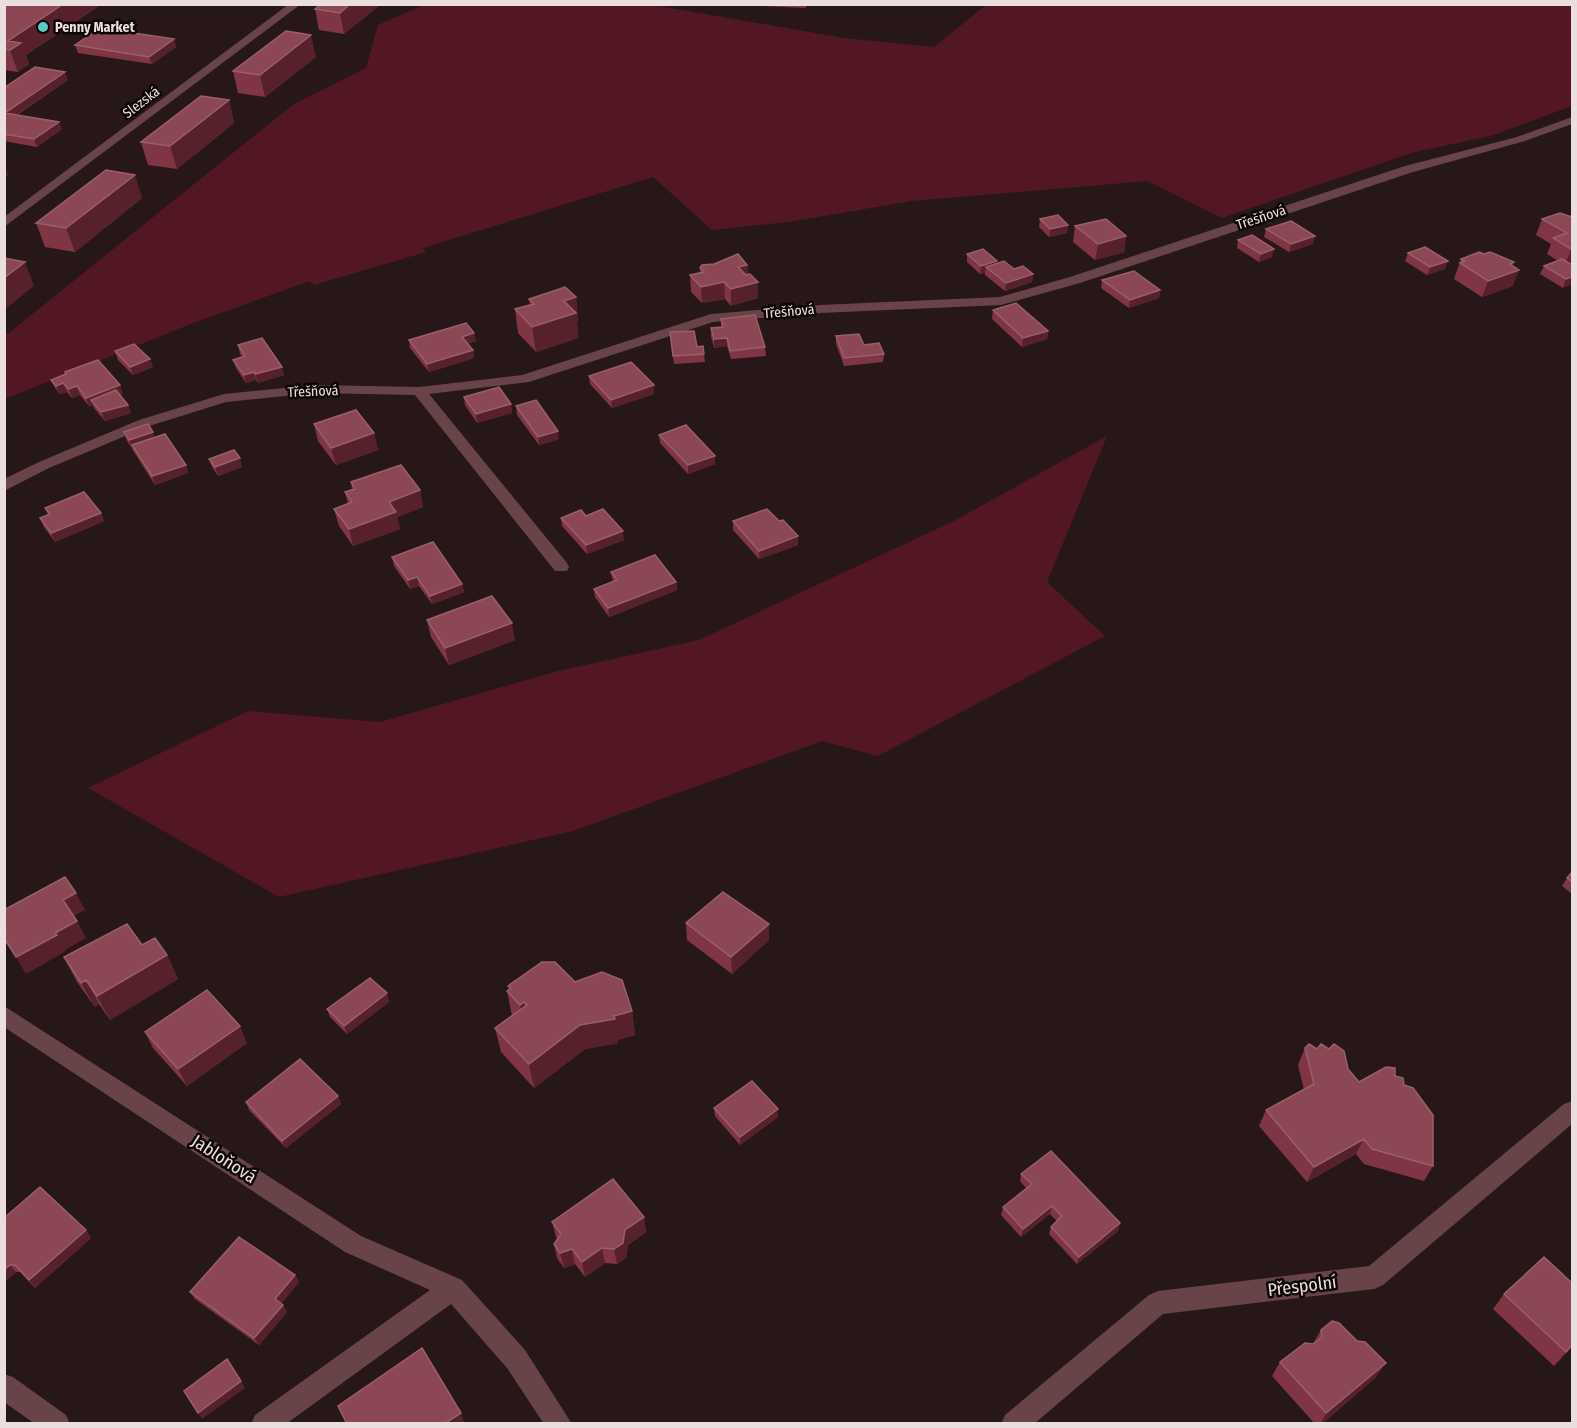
<svg xmlns="http://www.w3.org/2000/svg" width="1577" height="1428" font-family="'Fira Sans Condensed',sans-serif">
  <style>
    .green { fill: #531723 }
    .lines { fill: none; stroke-linecap: round; stroke-linejoin: round }
    .minor { fill: #684448; fill-rule: evenodd }
    .wall { fill: #7f3543 }
    .shaded-wall { fill: #57212b }
    .building { fill: #8b4754; stroke: #9a5f69; stroke-width: 1.5 }
    .poi-dot { fill: #53cdc9; stroke: #0c0506; stroke-width: 2 }
    .labels { text-anchor: middle; stroke-width: 5; stroke-linejoin: round; paint-order: stroke }
    .far-poi-label { font-size: 14px; font-weight: bold; fill: #eadedf; stroke: #0c0506; text-anchor: start }
    .far-street-label { font-size: 14px; fill: #eadedf; stroke: #0c0506 }
    .near-street-label { font-size: 18px; fill: #eadedf; stroke: #0c0506 }
  </style>
  <rect width="100%" height="100%" fill="#281719"/>
  <path class="green" d="M1031 4 1572 5V106L1494 135 1411 153 1222 218 1148 181 912 201 788 222 712 230 653 177 423 248 426 252 314 285 310 281 193 323 5 399V336L294 104 366 68 378 25 423 5H653L844 38 934 47 985 6Z
    M1107 436 1047 582 1105 636 878 756 822 741 573 831 279 897 88 788 248 711 380 722 558 671 699 640 952 522Z"/>
  <g class="lines">
    <path class="minor" d="M289 4H301L4 227V217Z
      M1572 117V124L1525 141 1413 172 1080 283 1001 305 820 313 713 322 529 382 429 394 567 563 569 567 567 571H555L415 395 314 393 226 402 149 426 49 468 4 491V479L39 462 139 420 224 394 314 385 419 387 522 375 711 314 820 305 1000 297 1070 277 1405 166 1517 137Z
      M4 1006 361 1236 462 1280 525 1350 572 1424H544L507 1368 451 1304 286 1424H251L255 1415 430 1290 345 1252 4 1027Z
      M1572 1101V1124L1383 1285 1374 1289 1163 1314 1034 1424H1001L1005 1415 1149 1295 1158 1291 1369 1266 1564 1104Z
      M4 1374 13 1377 66 1415 70 1424H35L4 1402Z"/>
  </g>
  <path class="wall" d="M7 4H102L26 55 29 64 18 72 4 70V6Z
    M381 4 344 34 319 30 315 9Z
    M760 4H806V8L760 6Z
    M174 39 176 47 152 64 78 53 75 45Z
    M316 57 265 97 238 93 233 71Z
    M68 80 17 115 62 129 37 147 4 141V88Z
    M229 100 234 123 177 169 148 165 141 142Z
    M142 198 75 252 45 247 36 223Z
    M1572 217V263L1570 264 1572 265 1563 288 1540 274 1544 266 1558 261 1547 254 1551 244 1536 235 1542 219Z
    M1040 219 1068 225 1067 233 1049 237 1039 227Z
    M1075 226 1126 236 1124 252 1095 260 1073 242Z
    M1266 229 1313 244 1289 252 1264 237Z
    M1238 240 1272 257 1259 262 1237 248Z
    M1408 253 1445 269 1427 275 1405 261Z
    M967 254 1014 269 1033 274 1032 282 1005 291 985 275V273L980 274 967 262Z
    M1484 254 1514 262 1513 266V286L1482 297 1454 279 1461 259Z
    M747 265 748 275 758 282V298L731 306 725 299 702 303 691 292 690 275 700 272V268Z
    M1102 280 1160 290 1159 298 1129 308 1101 288Z
    M576 297 578 321 577 322 578 338 536 352 518 333 515 309 530 305 529 299Z
    M993 310 1048 331 1047 339 1022 347 992 319Z
    M721 319 765 347 766 356 731 359 727 346 714 348 711 336V328L721 327Z
    M670 332 697 347 704 354 705 362 674 364Z
    M836 336 864 345 884 354 883 362 844 366 836 344Z
    M409 340 476 341 467 344 473 350 474 358 429 372 410 348Z
    M238 345 284 375 258 383 256 380 246 383 236 368 233 360 243 357 240 354Z
    M115 351 153 367 133 375 118 360Z
    M65 372 123 394 120 395 128 405 131 413 105 421 94 408 93 405 89 406 80 395 72 398 67 392 60 394 55 388 51 380 66 375Z
    M589 376 654 385V394L612 408 590 384Z
    M464 397 511 404 512 413 477 423 465 405Z
    M516 406 559 439 539 445 517 415Z
    M314 424 374 433 378 450 336 465 318 441Z
    M124 432 155 437 186 465 188 473 155 485 127 441Z
    M659 435 715 456V464L688 474 660 443Z
    M209 459 242 467 218 476 212 467Z
    M351 482 420 490 423 507 397 517 400 529 353 546 339 526 334 509 348 504 345 492 352 489Z
    M45 508 101 513 104 521 55 542 44 527 40 518 48 515Z
    M586 516 624 540 587 554 562 526 561 518Z
    M733 521H779L798 536V545L759 559 733 530Z
    M392 557 462 584 464 592 432 604 419 586 410 589 394 566Z
    M611 572 676 582 677 590 609 617 595 597 594 589 613 582Z
    M427 620 515 640 449 665 431 637Z
    M1572 872V894L1562 886 1567 878Z
    M686 923 769 924V940L732 974 687 940Z
    M142 945 167 955 178 979 110 1020 99 1004 95 1007 77 982 64 957Z
    M575 982 632 1011 635 1035 618 1040V1043L585 1049 534 1088 501 1052 495 1028 512 1016 507 991 509 990 508 986Z
    M389 1002 347 1034 330 1017 327 1009Z
    M145 1032 247 1043 187 1086 153 1048Z
    M1305 1048 1348 1069 1359 1082 1395 1076 1404 1085 1433 1166 1424 1181 1364 1164 1356 1154 1307 1182 1259 1126 1266 1110 1304 1090 1298 1065Z
    M338 1096 341 1104 286 1148 249 1110 246 1102Z
    M714 1108 778 1109V1117L740 1145 715 1116Z
    M1021 1174 1120 1223 1118 1231 1077 1264 1049 1234 1051 1227 1057 1221 1050 1214 1021 1237 1001 1215 1003 1207 1027 1189 1020 1181Z
    M644 1217 646 1232 628 1245 626 1258 617 1264 605 1263 585 1277 575 1264 564 1268 557 1258 554 1244 558 1239 556 1237 552 1222Z
    M4 1218 86 1230 91 1238 35 1288 20 1272H16L4 1282Z
    M295 1275 299 1282 281 1304 283 1305 287 1312 259 1345 195 1299 190 1292Z
    M1572 1283V1347L1554 1366 1493 1309 1504 1294Z
    M1321 1330 1376 1377 1322 1424H1315L1272 1376 1280 1362 1313 1344Z"/>
  <path class="shaded-wall" d="M63 4H102L26 55 29 64 18 72 10 50 8 41Z
    M350 4H381L344 34 340 13Z
    M311 35 316 57 265 97 260 75Z
    M174 39 176 47 152 64 149 57Z
    M65 72 68 80 8 120 5 113Z
    M229 100 234 123 177 169 170 146Z
    M59 122 62 129 37 147 34 139Z
    M4 165 8 175 4 178Z
    M135 175 142 198 75 252 66 228Z
    M1068 225 1067 233 1049 237 1050 229Z
    M1126 236 1124 252 1095 260 1098 244Z
    M1315 236 1313 244 1289 252 1291 244Z
    M1274 249 1272 257 1259 262 1261 254Z
    M1571 249H1572V263L1565 265Z
    M997 261 996 270 986 267 985 273 980 274 981 266Z
    M1448 261 1445 269 1427 275 1430 267Z
    M25 262 34 286 4 310V278Z
    M1514 262 1510 273 1519 270 1513 286 1482 297 1488 281 1510 264Z
    M747 265 748 281 738 267Z
    M1033 274 1032 282 1005 291 1006 283Z
    M1572 277V284L1563 288 1566 279Z
    M724 282 725 299 702 303 701 287Z
    M758 282V298L731 306V289Z
    M1160 290 1159 298 1129 308 1130 300Z
    M576 297 578 321 577 322 578 338 536 352 532 327 564 301Z
    M1048 331 1047 339 1022 347 1023 338Z
    M474 333 476 341 463 345 462 337Z
    M727 338V346L714 348V339Z
    M473 350 474 358 429 372 427 364Z
    M150 359 153 367 133 375 130 367Z
    M282 367 284 375 258 383 255 374Z
    M254 372 256 380 246 383 244 375Z
    M63 383 67 392 60 394 56 386Z
    M120 385 123 394 95 404 91 400 93 405 89 406 86 398Z
    M654 385V394L612 408 611 400Z
    M77 386 80 395 72 398 69 389Z
    M511 404 512 413 477 423 476 414Z
    M128 405 131 413 105 421 101 412Z
    M558 431 559 439 539 445 538 437Z
    M153 432 156 441 132 445 133 449H132L129 440Z
    M374 433 378 450 336 465 331 448Z
    M715 456V464L688 474V465Z
    M240 458 242 467 218 476 215 467Z
    M186 465 188 473 155 485 152 476Z
    M420 490 423 507 397 517 400 529 353 546 349 529 389 502Z
    M101 513 104 521 55 542 51 533Z
    M623 531 624 540 587 554 586 545Z
    M798 536V545L759 559V551Z
    M417 577 419 586 410 589 408 580Z
    M676 582 677 590 609 617 608 608Z
    M462 584 464 592 432 604 430 596Z
    M512 623 515 640 449 665 445 648Z
    M76 893 85 910 72 917 63 900Z
    M77 921 86 938 65 950 66 951 26 974 16 957 55 933Z
    M769 924V940L732 974 731 957Z
    M167 955 178 979 110 1020 97 996Z
    M86 980 99 1004 95 1007 81 983Z
    M387 993 389 1002 347 1034 344 1026Z
    M524 1002 529 1026 525 1029 520 1005Z
    M632 1011 635 1035 618 1040V1043L585 1049 534 1088 529 1064 580 1025Z
    M240 1026 247 1043 187 1086 178 1069Z
    M338 1096 341 1104 286 1148 282 1141Z
    M778 1109V1117L740 1145V1137Z
    M1364 1139 1356 1154 1307 1182 1314 1167Z
    M1052 1206 1050 1214 1021 1237 1023 1229Z
    M644 1217 646 1232 628 1245 626 1258 617 1264 614 1249 625 1230Z
    M1120 1223 1118 1231 1077 1264 1079 1257Z
    M86 1230 91 1238 35 1288 29 1280Z
    M602 1248 605 1263 585 1277 582 1262Z
    M572 1249 575 1264 564 1268 560 1253Z
    M10 1265 16 1272 4 1282V1270Z
    M295 1275 299 1282 279 1307 275 1299Z
    M283 1305 287 1312 259 1345 254 1338Z
    M1572 1345V1347L1554 1366Z
    M1386 1363 1376 1377 1322 1424H1320L1326 1413Z
    M241 1381 245 1388 202 1419 198 1413Z
    M461 1413 465 1424H444Z"/>
  <path class="building" d="M7 4H63L8 41 21 43 10 50 4 49V6Z
    M321 4H350L340 13 315 9Z
    M100 28 174 39 149 57 75 45Z
    M286 31 311 35 260 75 233 71Z
    M35 67 65 72 5 113 59 122 34 139 4 134V88Z
    M201 96 229 100 170 146 141 142Z
    M106 170 135 175 66 228 36 223Z
    M1560 213 1572 217V249H1571L1553 238 1567 233 1542 219Z
    M1058 215 1068 225 1050 229 1040 219Z
    M1106 219 1126 236 1098 244 1075 226Z
    M1291 221 1315 236 1291 244 1266 229Z
    M1252 235 1274 249 1261 254 1238 240Z
    M1425 247 1448 261 1430 267 1408 253Z
    M983 249 997 261 981 266 967 254Z
    M1479 252 1484 254 1490 252 1514 262 1510 264 1519 270 1488 281 1460 263 1465 261 1461 259Z
    M738 254 747 265 738 267 746 275 750 274 758 282 731 289 724 282 701 287 690 275 704 272 700 268 702 265 714 264Z
    M4 258 25 262 4 278Z
    M1562 259 1572 265V277L1566 279 1544 266Z
    M1004 261 1014 269 1023 266 1033 274 1006 283 986 267Z
    M1134 271 1160 290 1130 300 1102 280Z
    M565 287 576 297 564 301 576 313 532 327 515 309 534 304 529 299Z
    M1016 303 1048 331 1023 338 993 310Z
    M755 315 765 347 730 351 727 338 714 339 711 328 723 327 721 319Z
    M466 323 474 333 462 337 473 350 427 364 409 340Z
    M694 331 697 347 703 346 704 354 673 356 670 332Z
    M859 334 864 345 879 343 884 354 844 358 836 336Z
    M262 338 282 367 255 374 254 372 244 375 233 360 245 356 238 345Z
    M134 344 150 359 130 367 115 351Z
    M98 360 120 385 86 398 77 386 69 389 63 383 56 386 51 380 66 374 65 372Z
    M631 362 654 385 611 400 589 376Z
    M499 387 511 404 476 414 464 397Z
    M116 390 128 405 101 412 91 400Z
    M536 400 558 431 538 437 516 406Z
    M356 410 374 433 331 448 314 424Z
    M148 424 153 432 129 440 124 432Z
    M686 425 715 456 688 465 659 435Z
    M165 434 186 465 152 476 132 445Z
    M234 450 240 458 215 467 209 459Z
    M401 465 420 490 389 502 396 512 349 529 334 509 352 502 345 492 355 489 351 482Z
    M84 492 101 513 51 533 40 518 50 514 45 508Z
    M603 509 623 531 586 545 561 518 581 510 586 516Z
    M767 509 779 521 783 520 798 536 759 551 733 521Z
    M433 542 462 584 430 596 417 577 408 580 392 557Z
    M655 555 676 582 608 608 594 589 617 580 611 572Z
    M492 596 512 623 445 648 427 620Z
    M1572 872V882L1567 878Z
    M65 877 76 893 63 900 77 921 55 933 57 935 16 957 4 938V931L6 930 4 928V910Z
    M723 892 769 924 731 957 686 923Z
    M127 924 142 945 155 938 167 955 97 996 86 980 81 983 64 957Z
    M542 962H555L575 982 602 972 622 980 632 1011 614 1016 615 1019 580 1025 529 1064 495 1028 527 1005 524 1002 520 1005 507 991 511 988 508 986Z
    M370 978 387 993 344 1026 327 1009Z
    M207 990 240 1026 178 1069 145 1032Z
    M1309 1044 1317 1049 1321 1044 1329 1049 1334 1044 1344 1051 1348 1069 1359 1082 1386 1067 1395 1068V1076L1403 1078 1404 1085 1413 1088 1433 1115V1166L1372 1149 1364 1139 1314 1167 1266 1110 1314 1084 1305 1048Z
    M300 1059 338 1096 282 1141 246 1102Z
    M752 1081 778 1109 740 1137 714 1108Z
    M1051 1151 1120 1223 1079 1257 1051 1227 1062 1216 1052 1206 1023 1229 1003 1207 1032 1184 1021 1174Z
    M613 1179 644 1217 625 1230 623 1243 614 1249 602 1248 582 1262 572 1249 560 1253 554 1244 561 1234 552 1222Z
    M40 1187 86 1230 29 1280 15 1265H10L4 1270V1218Z
    M239 1237 295 1275 275 1299 283 1305 254 1338 190 1292Z
    M1544 1257 1572 1283V1345L1566 1352 1504 1294Z
    M1332 1321 1339 1323 1357 1341 1365 1342 1386 1363 1326 1413 1280 1362 1305 1343 1313 1344 1322 1337 1321 1330Z
    M422 1348 461 1413 444 1424H347L338 1406Z
    M227 1359 241 1381 198 1413 184 1391Z"/>
  <circle class="poi-dot" cx="43" cy="27" r="6"/>
  <g class="labels">
    <g class="far-poi-label">
      <text x="55" y="32">Penny Market</text>
    </g>
    <g class="far-street-label">
      <text transform="translate(141 102) rotate(-37)" y="5">Slezská</text>
      <text transform="translate(1261 217) rotate(-18)" y="5">Třešňová</text>
      <text transform="translate(789 311) rotate(-5)" y="5">Třešňová</text>
      <text transform="translate(313 391) rotate(-2)" y="5">Třešňová</text>
    </g>
    <g class="near-street-label">
      <text transform="translate(224 1159) rotate(33)" y="6">Jabloňová</text>
      <text transform="translate(1302 1286) rotate(-7)" y="6">Přespolní</text>
    </g>
  </g>
  <rect width="1577" height="1428" fill="none" stroke="#eadedf" stroke-width="12"/>
</svg>
